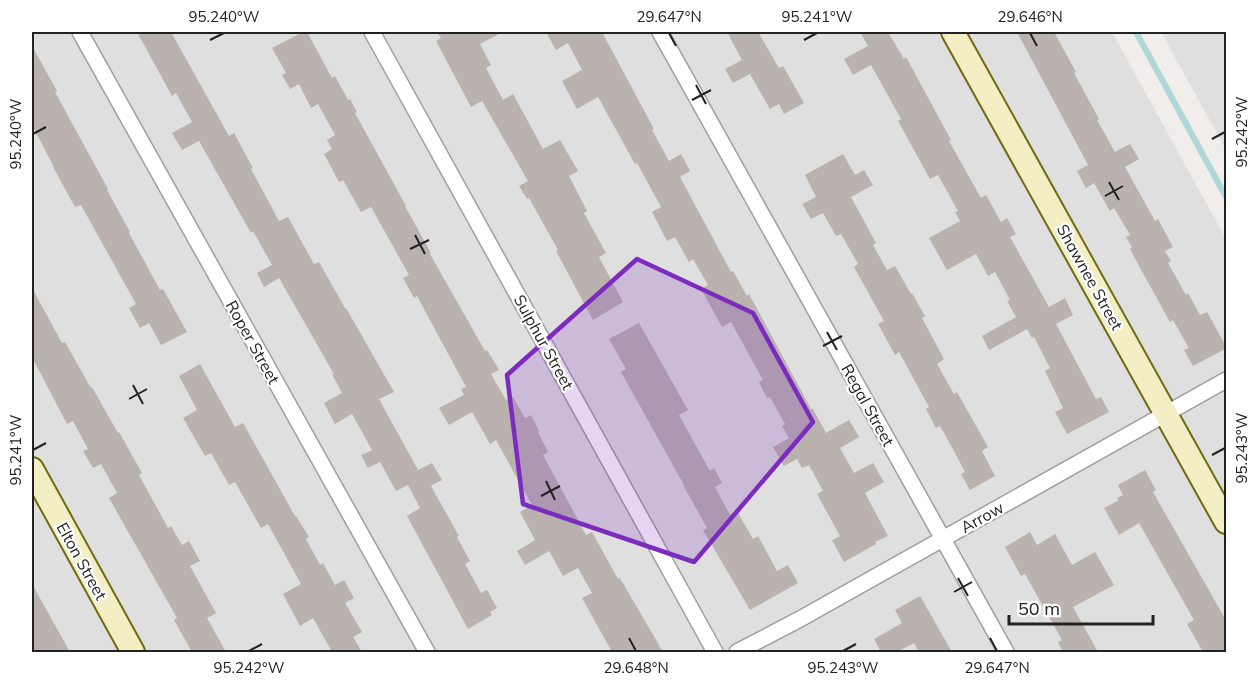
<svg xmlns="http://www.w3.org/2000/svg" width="1258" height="684" font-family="Mulish,sans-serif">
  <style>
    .residential { fill: #e0dfdf }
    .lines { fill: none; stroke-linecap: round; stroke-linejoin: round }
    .stream { stroke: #afd7d9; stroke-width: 6 }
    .building { fill: #bab2af }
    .street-casing { stroke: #9f9f9f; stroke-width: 18 }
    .secondary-casing { stroke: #706a11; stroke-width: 26 }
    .street { stroke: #fff; stroke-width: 15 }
    .secondary { stroke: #f4eec5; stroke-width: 22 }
    .marked { fill: #7b2cbf; fill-opacity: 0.2; stroke: #7b2cbf; stroke-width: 4.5; stroke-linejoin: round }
    .ticks { fill: none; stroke: #222; stroke-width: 2 }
    .labels { text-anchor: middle; stroke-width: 4.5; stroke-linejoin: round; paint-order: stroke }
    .street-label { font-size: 16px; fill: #222; stroke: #fff }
    .neatline { fill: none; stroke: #222; stroke-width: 2 }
    .ticks-label { font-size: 15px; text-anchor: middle; fill: #222 }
  </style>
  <rect width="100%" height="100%" fill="#f1edea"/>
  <path class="residential" d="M32 32H1112L1226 239V652H32Z
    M1161 32H1226V150Z"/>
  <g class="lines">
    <path class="stream" d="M1136 32 1226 197"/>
  </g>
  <path class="building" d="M137 32H171L229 136 234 133 253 168 251 169 279 221 288 217 314 264 319 262 345 308H346L394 392 379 399 418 470 432 463 442 480 431 486 459 536 457 537 470 561 465 564 481 593 487 590 497 608 490 612 492 615 468 629 407 516 420 508 408 485 396 491 380 462 368 468 361 455 372 450 352 414 335 424 324 403 342 393 332 374H334L279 278 264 287 257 273 272 265 253 231 251 233 199 141 182 150 172 133 192 122 176 93 172 96Z
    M303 32H307L332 78 335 76 348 100 350 99 357 112 355 113 406 206H405L431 253 430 254 485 351 487 350 499 370 491 374 506 400 513 397 525 418 531 415 539 431 538 432 548 452 543 455 586 535 592 532 618 579 620 578 663 652H612L582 598 592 593 578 568 563 576 549 551 525 565 517 551 535 540 520 512 532 505 496 440 490 444 472 412 449 425 439 408 464 395 461 389 466 387 417 296 414 298 403 278 409 275 371 207 361 212 343 180 339 182 324 154 332 149 327 140 335 135 318 104 311 108 299 84 290 89 282 75 286 73 272 48Z
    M437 32H503L480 44 491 65 486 68 503 100 513 94 543 149 560 140 578 171 569 176 587 211 584 213 606 253 599 257 623 302 593 320 556 251 558 250 529 198 527 199 519 186 528 181 482 101 471 107 436 41 441 38Z
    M546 32H602L654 129 652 130 669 161 681 154 690 171 680 177 731 272 733 271 747 296 749 294 811 409H813L826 433 849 420 859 437 840 448 854 473 873 463 884 482 865 493 888 536 875 542 876 544 844 562 832 540 840 536 817 494 823 491 809 465 802 468 797 459 784 466 773 447 789 438 782 426 785 424 770 397 767 398 759 382 763 380 731 322 722 327 701 289 708 285 693 259 689 262 675 237 667 241 652 212 661 207 637 163 635 164 598 97 577 109 562 81 582 70 568 43 556 50Z
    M727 32H758L779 68 783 66 804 103 784 114 779 104 770 109 750 74 733 83 725 69 742 60Z
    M860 32H888L904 59 906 57 951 140 949 141 981 198 986 195 1001 222 1007 218 1016 234 1010 237 1049 307 1065 298 1073 315 1056 324 1096 399 1101 397 1109 412 1067 434 1055 412 1063 408 1045 371 1050 368 1034 337 1032 338 1027 329 989 350 982 336 1016 317 1007 301 1010 300 995 272 988 276 976 254 947 270 929 238 960 221 955 212 958 211 938 175 930 179 898 121 901 119 871 65 853 75 844 59 868 46Z
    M1017 32H1054L1076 72 1074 73 1099 119 1097 120 1115 152 1130 144 1139 159 1125 167 1155 221 1158 219 1173 247 1165 251 1171 261 1168 263 1186 295 1188 293 1200 315 1207 312 1227 348 1193 366 1184 350 1189 348 1173 320 1170 322 1139 266 1130 249 1132 247 1126 237 1130 235 1114 208 1110 211 1094 183 1086 188 1077 171 1088 165Z
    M32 46 57 91 55 92 108 189 107 190 130 232 129 233 160 290 163 289 187 332 161 345 149 323 140 328 129 308 136 304 81 205 75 207 53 167H54L32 125Z
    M843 154 855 175 864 170 873 185 851 197 876 243 873 245 887 270 895 266 911 294 912 293 925 316 922 318 944 359 937 364 954 394 957 392 988 447 982 451 995 476 970 490 961 474 965 472 954 451 940 426 936 428 926 409 929 407 899 352 895 355 878 324 884 321 854 267 858 264 841 234 836 236 823 213 811 219 802 204 816 197 805 175Z
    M32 288 62 343 65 342 91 388 92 387 118 433 119 432 142 473 139 475 168 528 171 526 182 545 189 541 200 561 190 566 216 613 207 618 226 652H192L174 620 177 618 109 498 117 493 101 464 93 468 83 451 88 449 73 421 67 424 32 357Z
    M639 323 688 410 679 415 710 471 714 468 722 483 715 487 730 515 737 511 753 539 758 536 777 571 788 565 798 583 750 610 703 530 707 528 683 485H684L621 372 626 369 609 339Z
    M200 364 235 427 243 423 295 516H296L309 537 306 539 320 565 323 563 335 585 344 580 354 598 345 603 362 632 353 637 362 652H332L313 618 300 626 283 594 301 584 268 524 261 528 235 482 229 485 211 453 205 456 183 418 197 410 179 376Z
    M1145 470 1156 490 1153 492 1227 622V652H1203L1187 624 1194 620 1139 523 1119 535 1104 508 1119 500 1117 498 1123 495 1118 485Z
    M1030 532 1037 545 1055 534 1072 565 1095 552 1114 585 1073 607 1098 652H1063L1058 642 1062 640 1025 574 1021 576 1005 547Z
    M32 584 70 652H32Z
    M920 596 952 652H919L914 643 897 652H881L874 639 902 623 895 610Z"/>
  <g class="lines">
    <defs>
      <path id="street" d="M80 32 427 652
        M372 32 715 652
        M660 32 1006 652
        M737 652 800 619 1226 380"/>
      <path id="secondary" d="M953 32 1226 522
        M32 469 133 652"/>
    </defs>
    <use href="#street" class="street-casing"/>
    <use href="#secondary" class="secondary-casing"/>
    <use href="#street" class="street"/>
    <use href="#secondary" class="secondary"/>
  </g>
  <path class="marked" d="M637 259 753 313 813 422 694 562 523 504 507 375Z"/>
  <path class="ticks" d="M669 33 676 46M1030 33 1037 46M210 40 224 33M804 40 817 33M696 85 706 104M692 100 711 90M33 134 46 127M1212 139 1225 132M1109 182 1119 200M1105 196 1123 186M415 235 425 254M410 249 429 240M827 332 837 350M823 346 842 336M133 385 143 404M129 399 147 389M33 450 46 443M1212 455 1225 448M546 481 555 500M541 496 560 486M958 578 968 596M954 592 972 582M629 638 636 651M990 638 997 651M249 651 262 644M843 651 856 644"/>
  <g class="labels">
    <g class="street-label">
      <text transform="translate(1090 277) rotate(61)" y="6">Shawnee Street</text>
      <text transform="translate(253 342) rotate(61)" y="6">Roper Street</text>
      <text transform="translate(544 342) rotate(61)" y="6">Sulphur Street</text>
      <text transform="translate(868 405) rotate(61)" y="6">Regal Street</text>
      <text transform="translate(982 517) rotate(-29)" y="6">Arrow</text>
      <text transform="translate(82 561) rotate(61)" y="6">Elton Street</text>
    </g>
  </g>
  <rect width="1258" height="684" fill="none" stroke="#ffffff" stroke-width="66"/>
  <path d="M1009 615v9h144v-9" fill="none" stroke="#222222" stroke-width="3"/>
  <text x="1018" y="615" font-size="18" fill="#222222" stroke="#ffffff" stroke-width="4.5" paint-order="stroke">50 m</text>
  <rect x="33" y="33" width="1192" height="618" class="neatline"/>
  <g class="ticks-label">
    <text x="224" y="22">95.240°W</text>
    <text x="669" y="22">29.647°N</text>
    <text x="817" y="22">95.241°W</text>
    <text x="1030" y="22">29.646°N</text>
    <text transform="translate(1242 132) rotate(-90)" y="5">95.242°W</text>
    <text transform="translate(16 134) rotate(-90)" y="5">95.240°W</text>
    <text transform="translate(1242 448) rotate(-90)" y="5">95.243°W</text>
    <text transform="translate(16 450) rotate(-90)" y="5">95.241°W</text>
    <text x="249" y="673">95.242°W</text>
    <text x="636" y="673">29.648°N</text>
    <text x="843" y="673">95.243°W</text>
    <text x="997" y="673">29.647°N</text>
  </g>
</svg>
